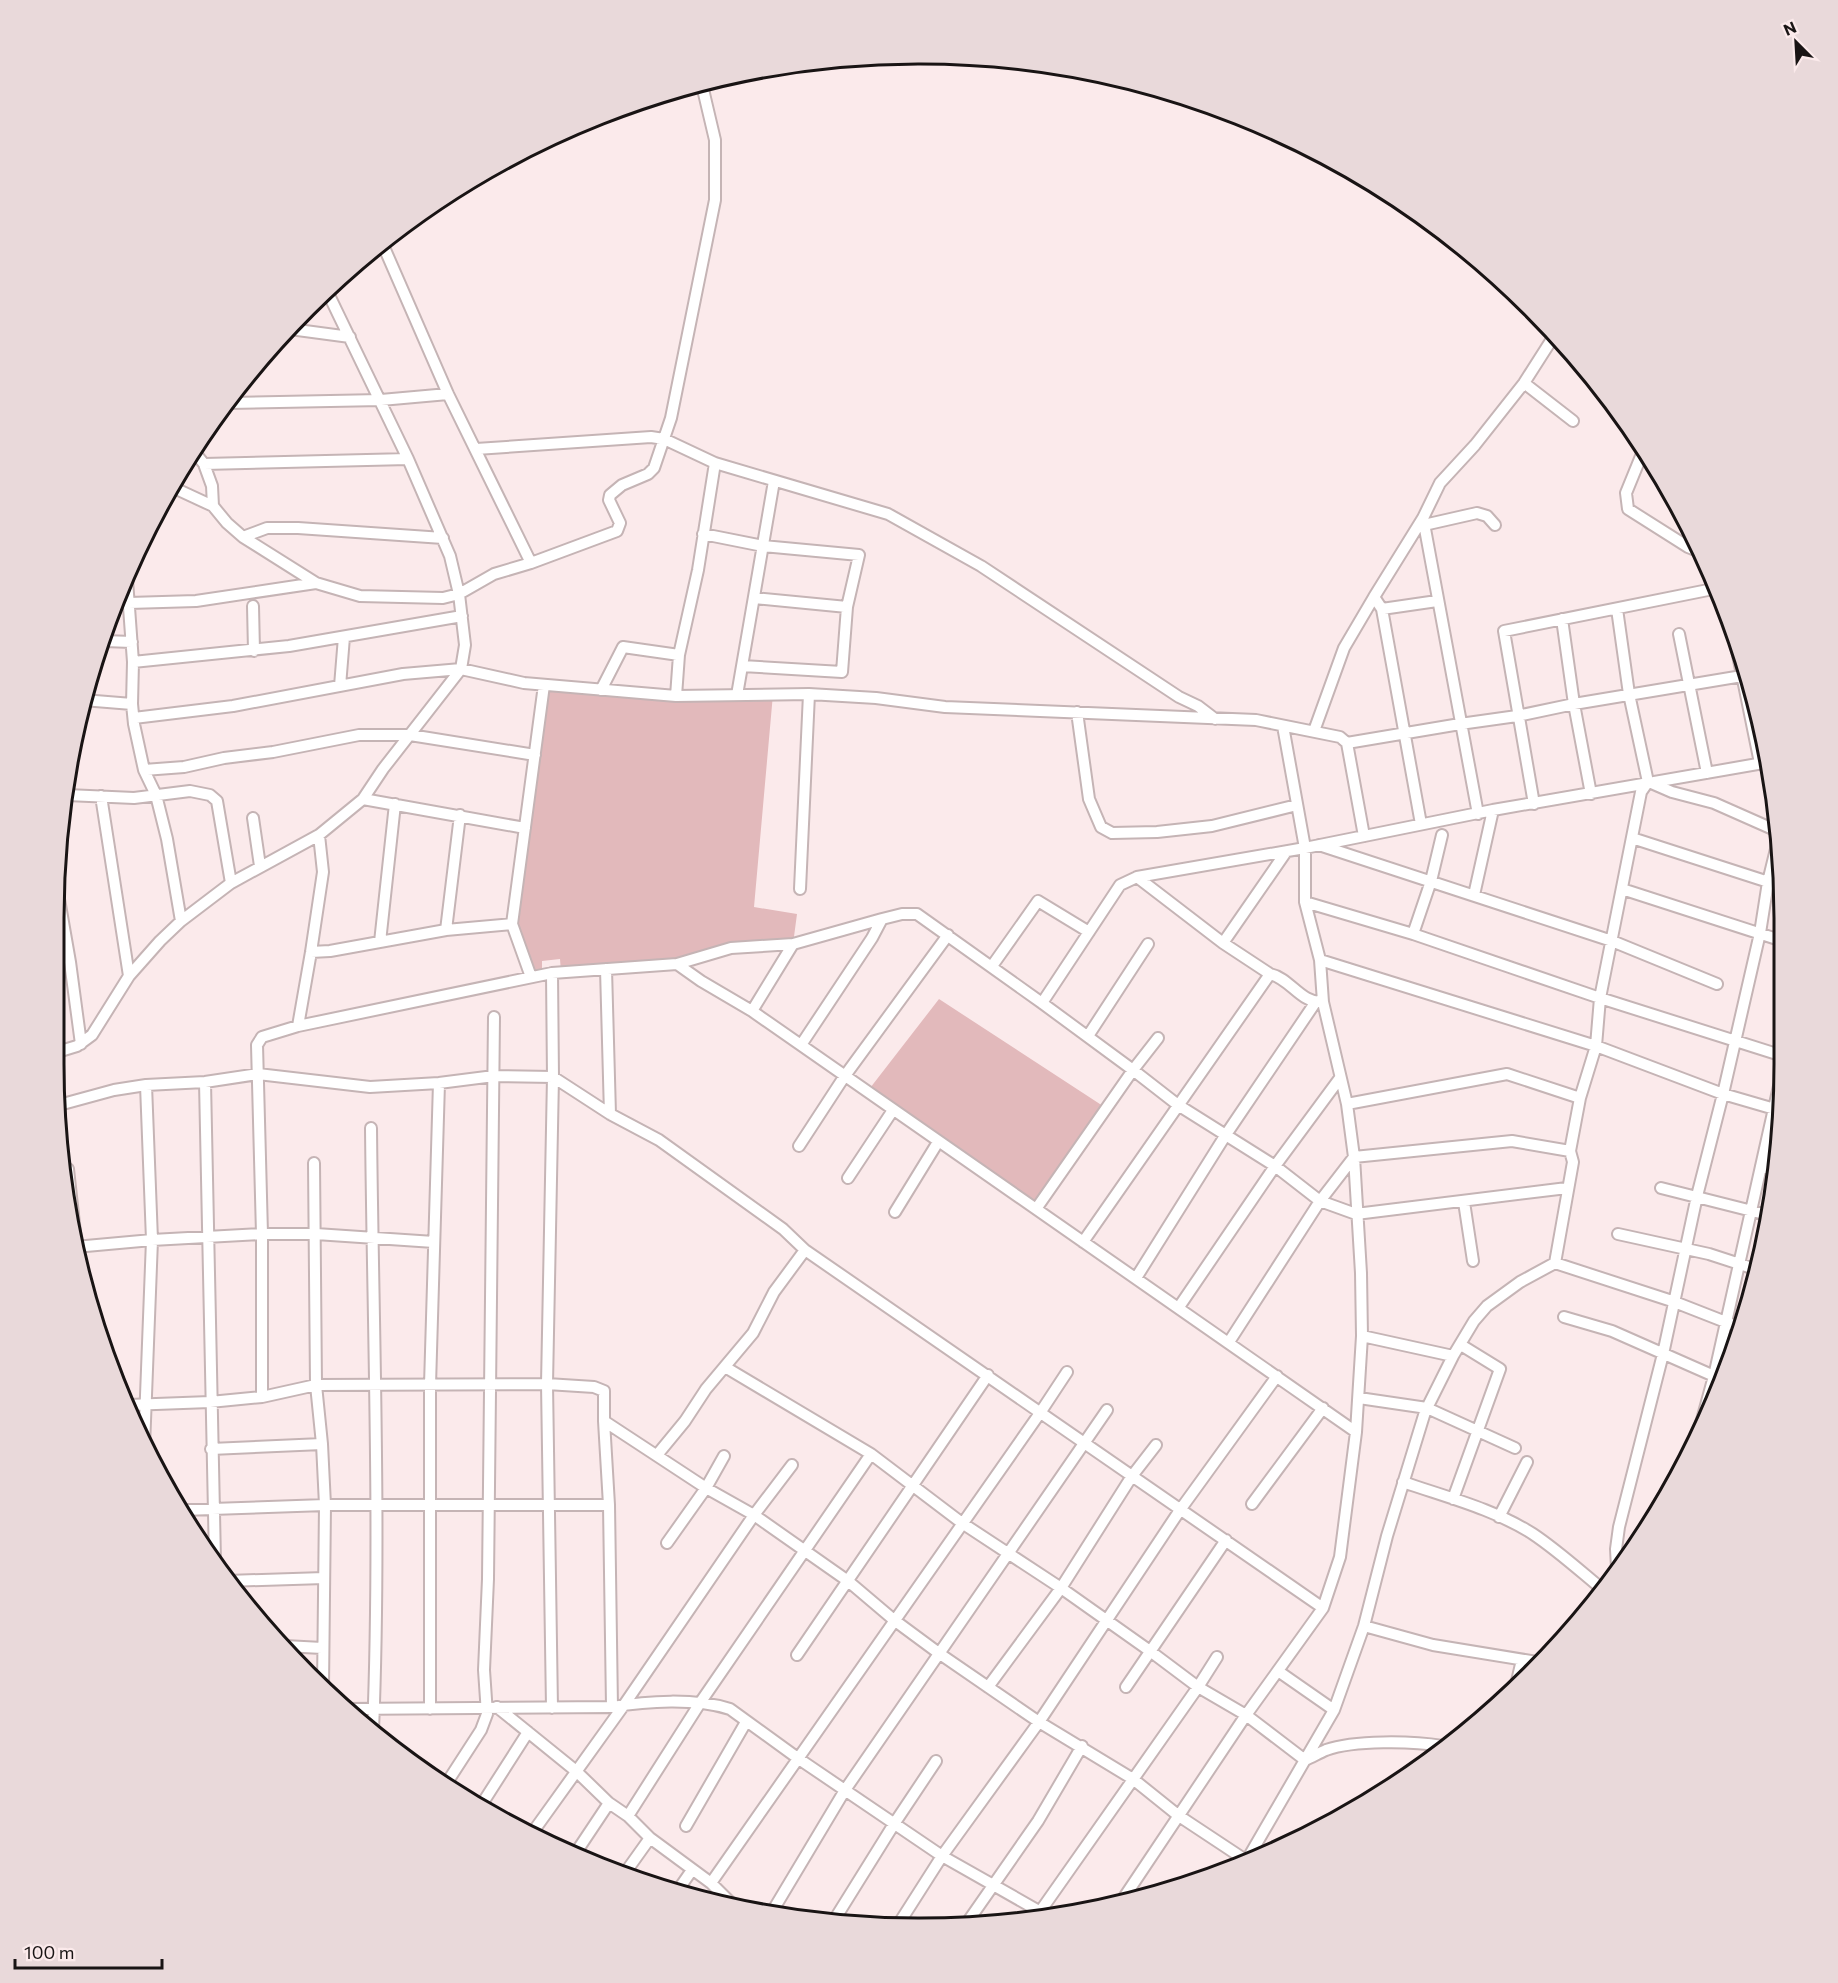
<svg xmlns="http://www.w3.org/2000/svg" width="1838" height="1983" font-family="Commissioner,sans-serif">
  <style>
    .green { fill: #e2b9bb }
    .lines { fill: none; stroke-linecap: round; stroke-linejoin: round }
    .minor-casing { stroke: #c5b4b5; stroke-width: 14 }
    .minor { stroke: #fff; stroke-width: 10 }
    .rim { fill: none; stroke: #191414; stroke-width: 3 }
  </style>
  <rect width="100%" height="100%" fill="#fbeaeb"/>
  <path class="green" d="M544 685 660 695 773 694 754 907 797 914 793 944H765L677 964 561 972 560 959 542 961V974L531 977 512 924Z
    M939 999 1106 1108 1036 1209 867 1092Z"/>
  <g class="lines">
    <defs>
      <path id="minor" d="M383 245 448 394 531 563
        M290 329 350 337
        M1524 383 1573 421
        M229 403 381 400 448 394
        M476 449 651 437 664 439 715 463 888 514 981 566 1179 697 1198 706 1215 719
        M1644 449 1626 493 1628 509 1688 547 1698 551
        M193 450 204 464 212 486 213 506 227 523 243 537 316 583 360 596 443 598 459 594 494 574 531 563 617 531 620 523 609 500 610 495 622 485 648 474 654 468 671 418 715 200V140L702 85
        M204 464 408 459
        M172 487 213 506
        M1423 518 1478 814
        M1424 525 1477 513 1487 516 1495 525
        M703 534 763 546 859 555 847 607 754 598
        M243 537 267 528H298L443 538
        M127 580 133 662 132 704 134 724 144 770 156 795 167 839 181 921
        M1374 597 1382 609 1421 824
        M129 603 196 601 316 583
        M253 606 254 651
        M1382 609 1437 601
        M1562 619 1574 704 1591 794
        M1679 634 1707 773
        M104 641 132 642
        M1737 650 1760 763
        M133 662 289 646 462 616
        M742 666 842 672 847 607
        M340 686 344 637
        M601 690 623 647 679 655
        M737 695 774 481
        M676 696 679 655 698 570 715 463
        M83 700 132 704
        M1077 712 1089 799 1101 827 1112 833 1157 832 1212 826 1297 805
        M134 718 233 706 403 674 461 669 524 683 676 696 809 694 876 698 945 707 1256 720 1340 737 1347 743 1460 724 1517 716 1574 704 1742 676
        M1314 731 1344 648 1374 597 1423 518 1440 483 1475 445 1524 383 1554 336
        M1347 743 1364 836
        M144 770 184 767 224 758 273 752 359 735H410L535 755
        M1649 782 1672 792 1714 803 1775 830
        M67 795 134 798 190 791 210 795 217 801 231 883
        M101 796 129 976
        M363 799 525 828
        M1534 804 1504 631 1718 588
        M253 818 260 866
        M1632 838 1781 886
        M1319 845 1612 941 1717 984
        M1137 877 1223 943 1270 974
        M56 882 70 962 81 1044
        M800 889 809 694
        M1622 889 1783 941
        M1474 895 1493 810
        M1305 902 1413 934 1600 998 1780 1055
        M512 924 544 685
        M446 930 460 815
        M1413 934 1431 881 1442 835
        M380 942 395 804
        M1223 943 1286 852
        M311 952 330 951 446 930 512 924 531 977
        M1320 960 1596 1046 1723 1094 1778 1110
        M677 964 731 948 793 944 882 919 902 914H917L1042 1003 1133 1070 1178 1105 1275 1166 1320 1201 1356 1214 1567 1188
        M992 966 1038 901 1089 932
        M606 969 610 1114
        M1042 1003 1120 885 1137 877 1305 848 1493 810 1769 762
        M752 1011 793 944
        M298 1026 311 952 323 872 319 835
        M1088 1036 1148 944
        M801 1045 872 938 882 919
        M54 1053 77 1046 92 1035 129 976 160 941 181 921 231 883 319 835 363 799 383 769 461 669 465 645 459 594 450 556 408 459 327 291
        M205 1082 215 1561
        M57 1098 59 1105 114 1090 146 1085 205 1082 258 1074 370 1087 439 1083 494 1076 553 1077 610 1114 659 1140 783 1229 805 1250 1323 1608
        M1347 1104 1507 1074 1580 1098
        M371 1128C373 1329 381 1530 373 1731
        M799 1146 844 1077 948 935
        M314 1163 316 1385 322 1444 325 1505 323 1687
        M1761 1166 1777 1170
        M64 1170 68 1169 77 1251
        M848 1178 893 1110
        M1661 1188 1768 1215
        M1464 1202 1473 1261
        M1036 1209 1133 1070 1158 1038
        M895 1212 938 1142
        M1618 1234 1709 1254 1755 1269
        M1083 1242 1270 974C1290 978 1301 1004 1323 1002
        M75 1247 152 1240 262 1234H316L434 1242
        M1555 1263 1573 1162 1570 1151 1580 1098 1596 1046 1600 998 1641 792 1648 782 1629 694 1617 609
        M1136 1278 1225 1136 1315 1003
        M1179 1307 1275 1166 1340 1078
        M1564 1317 1612 1331 1714 1376
        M1362 1336 1453 1356
        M1229 1342 1320 1201 1354 1157 1512 1141 1570 1151
        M725 1367 871 1454 962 1523 1061 1588 1150 1651 1198 1687 1246 1715 1305 1760
        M262 1397V1234L257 1045 262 1037 298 1026 552 973 677 964 701 981 752 1011 1356 1432
        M1359 1398 1427 1408 1515 1448
        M129 1405 210 1402 262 1397 316 1385 547 1384 594 1387 604 1391V1421
        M1700 1427 1714 1376 1779 1086
        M144 1447 152 1240 146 1085
        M211 1449 322 1444
        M657 1455 685 1421 706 1389 753 1333 774 1292 805 1250
        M1403 1482C1446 1497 1494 1509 1533 1534 1557 1550 1579 1570 1602 1589
        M1453 1499 1500 1369 1461 1345
        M1252 1504 1323 1408
        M183 1510 325 1505H609
        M1499 1517 1527 1462
        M667 1543 706 1488 724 1456
        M1617 1568 1616 1549 1619 1527 1663 1354 1697 1196 1723 1094 1760 933 1768 882 1777 845
        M227 1581 324 1578
        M1364 1626 1433 1645 1537 1662
        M285 1646 322 1648
        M797 1655 988 1375
        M1278 1671 1334 1710
        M1517 1681 1522 1660
        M988 1687 1061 1588 1132 1476 1156 1445
        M1126 1687 1226 1540
        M497 1707 576 1771 609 1803 628 1816 650 1838 711 1883 734 1906
        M612 1707 609 1505 604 1421 706 1488 754 1515 848 1581 894 1620 940 1654 1039 1722 1133 1779 1179 1816 1247 1861
        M552 1708 547 1384 553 1077 552 973
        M343 1709 612 1707C647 1701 695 1698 730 1709L799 1759 942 1856 1046 1915
        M430 1709V1385L439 1083
        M1305 1760C1312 1757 1319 1753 1326 1750 1354 1740 1412 1741 1442 1746
        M448 1781 481 1730 487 1714 484 1670 488 1579 494 1017
        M482 1804 528 1732
        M628 1816 700 1703 871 1454
        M686 1826 746 1722
        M530 1836 624 1705 754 1515 792 1465
        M575 1854 609 1803
        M1244 1865 1334 1710 1364 1626 1387 1536 1425 1412 1453 1356 1474 1321 1487 1306 1520 1282 1555 1263 1672 1301 1741 1328
        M625 1873 650 1838
        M711 1883 1040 1413 1067 1372
        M676 1893 692 1870
        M1121 1902 1246 1715 1323 1608 1340 1557 1356 1432 1362 1336 1361 1273 1354 1157 1347 1104 1323 1002 1320 960 1305 902V848L1283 726
        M772 1912 845 1790 1107 1410
        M1037 1916 1198 1687 1217 1657
        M969 1920 1038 1821 1082 1746
        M833 1922 894 1824 936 1761
        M898 1925 942 1856 1039 1722 1180 1510 1277 1376"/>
    </defs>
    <use href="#minor" class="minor-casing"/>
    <use href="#minor" class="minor"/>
  </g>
  <path d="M0 0H1838V1983H0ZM918 64H920A854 854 0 0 1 1774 918V1064A854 854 0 0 1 920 1918H918A854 854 0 0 1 64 1064V918A854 854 0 0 1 918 64Z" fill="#e9d9da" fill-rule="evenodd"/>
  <path class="rim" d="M918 64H920A854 854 0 0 1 1774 918V1064A854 854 0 0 1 920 1918H918A854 854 0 0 1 64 1064V918A854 854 0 0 1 918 64Z"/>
  <g transform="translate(1796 42) rotate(336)" stroke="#fbeaeb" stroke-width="4.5" paint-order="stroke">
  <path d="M0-4.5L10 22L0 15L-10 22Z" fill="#191414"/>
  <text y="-9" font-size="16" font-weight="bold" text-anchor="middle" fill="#191414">N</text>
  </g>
  <path d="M15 1959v9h147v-9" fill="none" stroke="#191414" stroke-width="3"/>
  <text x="24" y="1959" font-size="18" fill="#191414" stroke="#fbeaeb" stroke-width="4.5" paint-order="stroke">100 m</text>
</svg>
